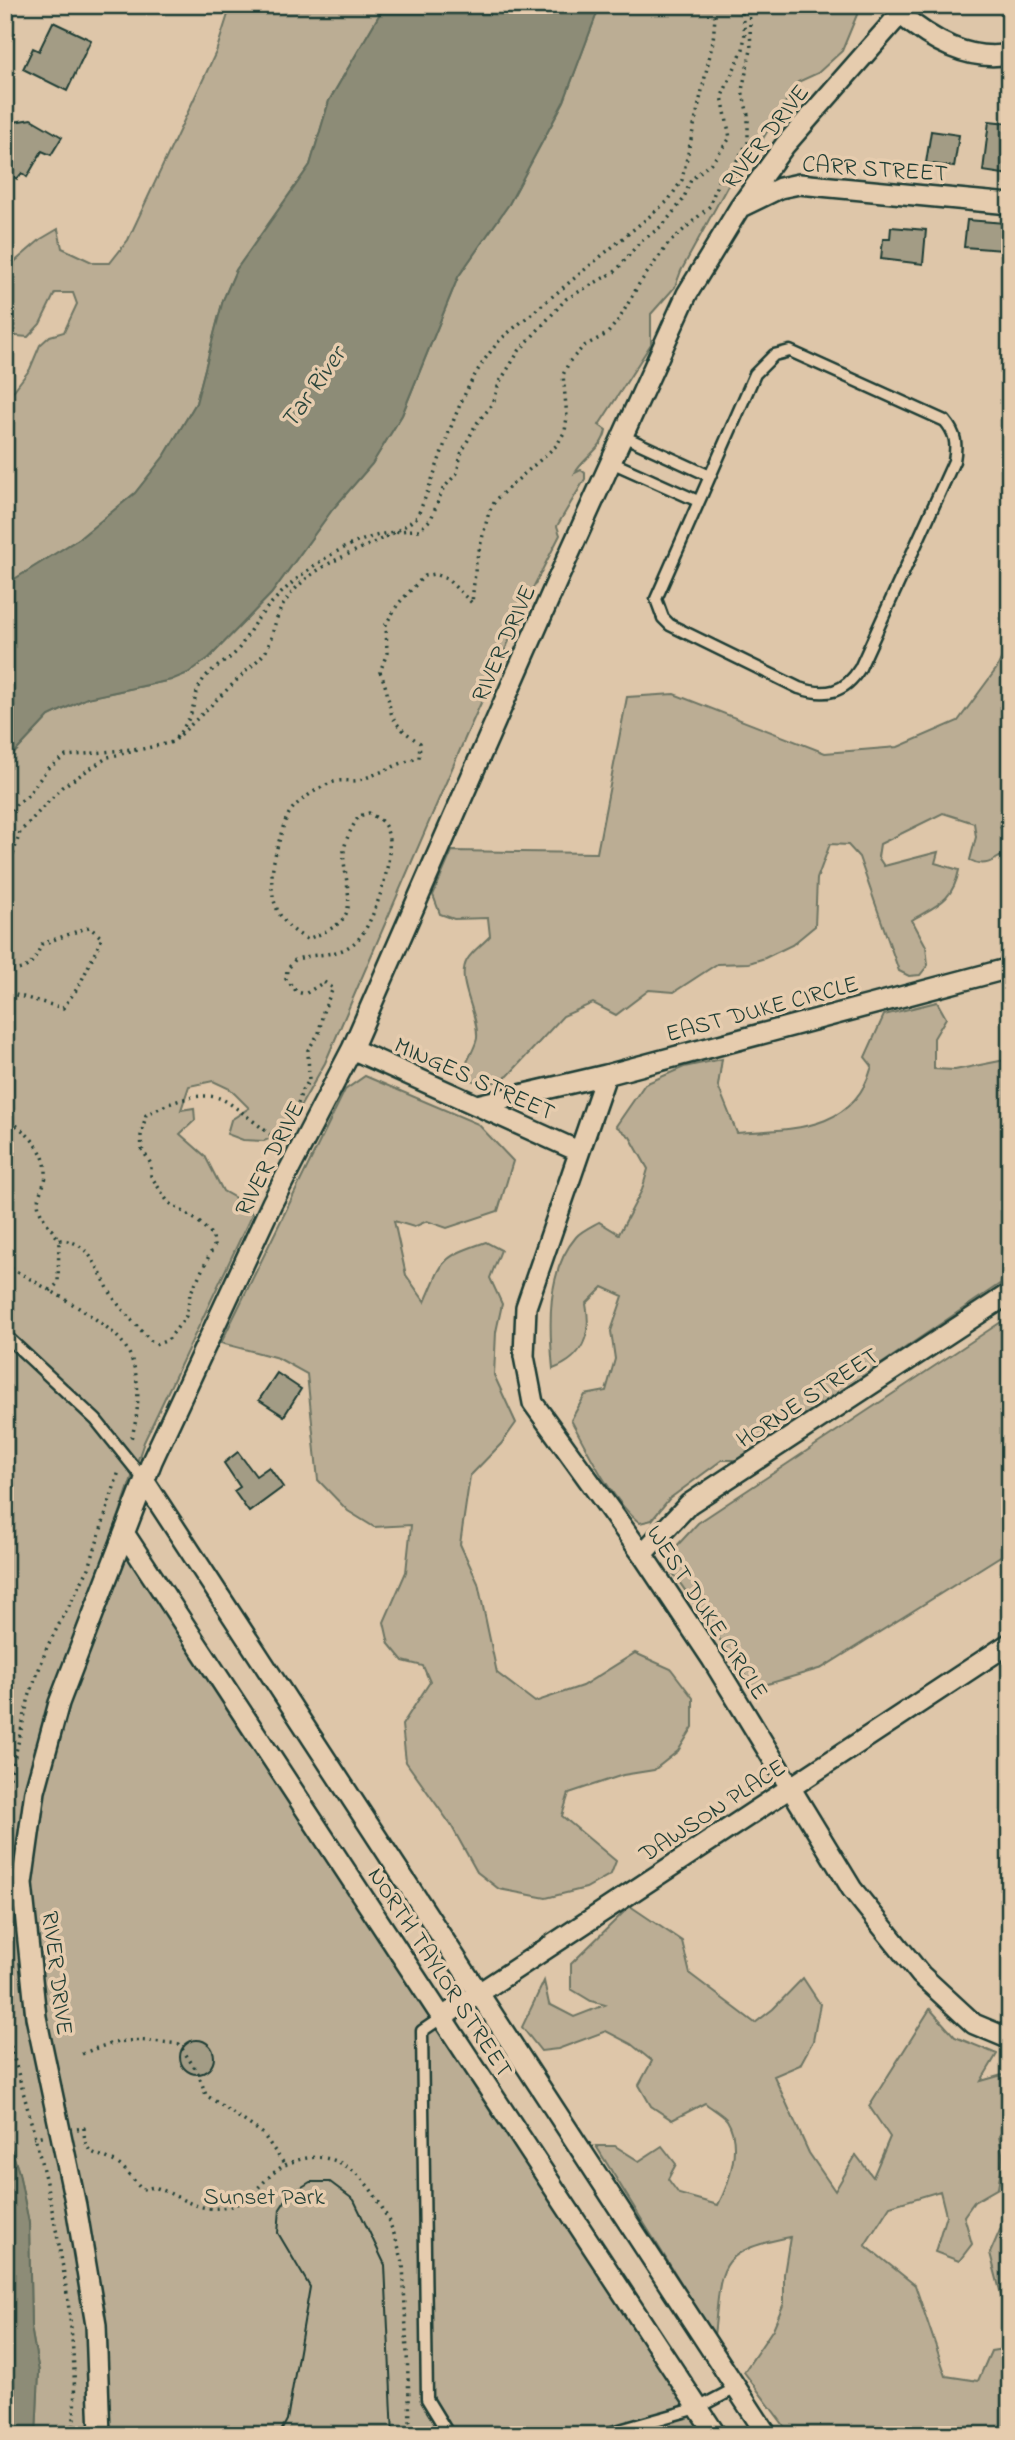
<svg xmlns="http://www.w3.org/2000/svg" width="1015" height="2440" font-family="'Indie Flower',sans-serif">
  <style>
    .green { fill: #bbad94; stroke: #6d7564; stroke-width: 2 }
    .water { fill: #8d8c77; stroke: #616c5c; stroke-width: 2 }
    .building { fill: #a39c85; stroke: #1f3d34; stroke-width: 2 }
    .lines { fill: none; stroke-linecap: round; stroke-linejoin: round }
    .lane-casing { stroke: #1f3d34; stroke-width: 15 }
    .street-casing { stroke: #1f3d34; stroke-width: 24 }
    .path { stroke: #1f3d34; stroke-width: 3.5; stroke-dasharray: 2 5; stroke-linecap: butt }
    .lane { stroke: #e6ccae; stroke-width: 10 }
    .street { stroke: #e6ccae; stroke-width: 19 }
    .tram { stroke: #1f3d34; stroke-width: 2 }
    .labels { text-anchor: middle; stroke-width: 7; stroke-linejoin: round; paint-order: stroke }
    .street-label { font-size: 24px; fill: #1f3d34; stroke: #e6ccae }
    .park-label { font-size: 24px; fill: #274339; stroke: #e6ccae }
    .water-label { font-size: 26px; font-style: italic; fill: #2a453b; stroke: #e6ccae }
  </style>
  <rect width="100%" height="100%" fill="#dec6a9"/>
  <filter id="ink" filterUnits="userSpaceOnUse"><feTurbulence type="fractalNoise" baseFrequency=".0143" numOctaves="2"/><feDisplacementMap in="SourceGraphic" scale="14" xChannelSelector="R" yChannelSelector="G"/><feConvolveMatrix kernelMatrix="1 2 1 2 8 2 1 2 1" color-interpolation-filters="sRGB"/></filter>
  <g filter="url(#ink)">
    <path class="green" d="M231 5H385L329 101 310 165 236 270 223 300 196 403 165 455 135 493 80 538 5 585V402L30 369 40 345 50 336 64 332 77 304 73 293H55L40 324 28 337 5 335V270L41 239 58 229 62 248 94 263H110L128 240 216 52Z
      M600 5H861L842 51 818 73 798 82 749 161 728 185 681 271 675 287 651 314V344L599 425 606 430C603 449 584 457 575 473L581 470 585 473V479L557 526 560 535 533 588 466 736 325 1063 292 1121 276 1136 264 1141 243 1140 227 1134 231 1120 249 1108 230 1089 213 1081 189 1086 181 1110 194 1108 195 1120 180 1134 205 1156 223 1191 246 1204 252 1214 144 1442 113 1533 704 2435H36L39 2372 31 2327 29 2223 19 2173 5 2130V763L49 716 87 698 171 680 209 658 271 594 332 510 372 464 402 415 458 277 509 204 564 101Z
      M1010 640V820L1000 827 1010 843V850C996 859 986 869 970 860L976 837 974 823 943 813 880 844 878 857 884 866 938 852 935 863 959 870C953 901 937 905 912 920L926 946 928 965 920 975 909 976 899 971 859 857 848 845 830 844 817 879 815 926 792 945 765 958 749 963 717 964 674 992 649 990 616 1015 593 1003 563 1016 508 1076 488 1085 460 1077C464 1066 476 1047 477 1038 479 1013 455 981 467 960 472 951 483 944 490 936L488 918 454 919 440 914 433 895 452 851 597 853 627 697 674 694 825 753 898 747 958 721 997 668Z
      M937 1002 946 1018 934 1038V1069L955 1070 1010 1059V1277L739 1460H722L669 1499 652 1520 640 1523C612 1501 588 1452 571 1420L585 1395 606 1391 615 1359 611 1331 623 1296 603 1287 586 1304C592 1334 583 1358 553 1369 549 1327 546 1272 576 1237 581 1231 592 1226 599 1222L619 1234 642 1190 648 1169 630 1137 616 1126 645 1084 684 1067 722 1059 718 1086 737 1133C794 1129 854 1131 872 1066L865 1057 884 1015Z
      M365 1076 478 1124 513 1161 498 1211 447 1228 427 1221 414 1227 394 1221 406 1275 425 1302C444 1259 439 1258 486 1242L501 1250 490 1278 502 1304 496 1332 494 1375 516 1423 501 1444 470 1476 460 1544 478 1583 497 1673 535 1702 582 1686 635 1653 671 1669 693 1698V1727L678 1751 654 1770 623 1775 569 1793 562 1816 616 1861 611 1874 586 1888 546 1898 499 1889 477 1872 451 1825 406 1762 402 1725 430 1682 423 1666 403 1661 389 1644 384 1622 406 1572 411 1525 374 1527 348 1511 318 1480 307 1374 278 1358 221 1343 345 1090Z
      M1010 1316V1550L822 1668 754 1688 670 1569 673 1550 698 1523Z
      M630 1906 682 1941 690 1974 755 2023 773 2009 803 1978 820 2004 813 2041 800 2065 774 2076 809 2153 835 2191 856 2155 873 2177 890 2137 869 2106 930 2009 955 2037 997 2054 981 2081 1002 2075 1010 2079V2122L999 2136 1003 2158 998 2188 974 2202 964 2216 972 2244 959 2261 935 2252 946 2215 940 2191 890 2206 865 2245 915 2285 946 2376 978 2381 991 2351 1010 2348V2435H791L744 2372 773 2329 784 2303V2274L790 2237C714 2252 722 2266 714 2336L596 2146H615L639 2161 662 2146 676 2164 668 2179 679 2194 718 2205C730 2182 742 2144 727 2120 722 2114 711 2108 705 2103L672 2120 651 2106 639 2085 652 2061 631 2044 606 2031 558 2049 541 2051 522 2027 544 1981 549 2004 574 2017 605 2005 591 2001 571 1989V1964Z
      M1010 2207V2302H1003L990 2253Z"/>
    <path class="water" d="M385 5H600L564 101 509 204 458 277 402 415 372 464 332 510 271 594 209 658 188 673 171 680 87 698 49 716 5 763V585L80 538 135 493 165 455 196 403 223 300 236 270 310 165 329 101Z
      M5 2130 19 2173 29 2223 31 2327 39 2372 36 2435H5Z"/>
    <path class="building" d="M53 22 91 40 67 91 23 69 33 48 39 51Z
      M31 119 62 137 51 155 42 151 27 177 22 173 17 179 5 172V136L14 122Z
      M989 121 1007 123 1004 143 1010 144V175L983 171Z
      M931 131 959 135 954 167 926 163Z
      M967 220 1005 223 1003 250 964 247Z
      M891 227 926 230 923 264 881 259 883 239H890Z
      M277 1373 301 1389 284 1416 259 1400Z
      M238 1452 256 1476 269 1467 283 1487 249 1512 234 1491 240 1487 224 1463Z
      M180 2057a17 17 0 1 1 34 0a17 17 0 1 1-34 0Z"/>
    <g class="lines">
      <defs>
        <path id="lane" d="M790 351 945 421C956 434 957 444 954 461L860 668C845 693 826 697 799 688L670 625 663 618 656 599 755 374 774 355Z
          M623 436 710 476
          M611 462 698 501
          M5 1335 96 1420 145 1481
          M441 2018 422 2031 427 2399 449 2435
          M602 2435 698 2408 736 2388"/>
        <path id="street" d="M900 14C931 40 968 62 1010 54
          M743 206 780 188 799 184 1010 204
          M1010 968 606 1075 526 1307 524 1356 533 1403 642 1554 712 1659 852 1889 921 1975 974 2024 1010 2039
          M352 1049 578 1151
          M477 1105 606 1075
          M145 1482 767 2435
          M126 1536 716 2435
          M642 1554 689 1504 1010 1293
          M441 2018 1010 1643
          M100 2435 96 2325 76 2206 36 2017 22 1884 35 1791 59 1703 152 1461 272 1203 352 1049 556 583 687 294 740 207 785 145 908 5"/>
      </defs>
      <use href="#lane" class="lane-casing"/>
      <use href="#street" class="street-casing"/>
      <path class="path" d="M176 738C180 732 185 726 188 720 195 707 194 693 203 680 211 668 226 663 236 652 244 643 249 631 256 621 296 571 353 530 419 530L431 519 443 489 457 473 461 454 476 424 493 404 499 383 519 351 566 299 616 271 639 243 663 225 683 200 691 180 713 161 730 138 722 96 743 49 745 32 740 5
        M5 823 12 808 28 795 48 768 66 756 141 748
        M5 881 20 832 62 787 108 757 173 742 265 653C273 638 274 620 282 607 312 555 375 552 417 517 445 455 455 389 502 338L668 201 682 180 713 41 716 5
        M5 972C30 969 31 966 42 944L89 927 102 938 79 986 63 1008 5 992
        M5 1117C24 1130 47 1149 46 1174 46 1183 39 1192 38 1201 38 1215 52 1229 59 1240 93 1240 99 1277 115 1300 127 1316 141 1330 155 1345L168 1340 186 1316 190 1294 214 1246 213 1236 198 1221 168 1202 151 1176V1164L142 1149 141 1135 146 1115C165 1104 197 1091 219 1098 232 1102 263 1130 277 1139L288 1130
        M292 1124 302 1090 309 1081 308 1050 319 1033 323 1012 333 988 324 982 305 994 297 992 286 979 287 970 295 960C317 951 341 960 361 936 376 916 401 845 383 823 380 819 373 816 369 813L359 816C350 830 342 845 344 862 350 907 359 921 307 939 265 917 267 878 280 838 283 826 287 813 296 805 306 796 325 783 338 781 345 780 352 782 359 780 380 774 397 763 419 758L420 743C378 715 397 709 380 672L387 653 386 624 398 604 424 576 434 574 447 579 472 603 476 562 489 512 496 499 557 445 565 431 567 417 563 375 569 362 584 346 607 334 620 318 639 284 669 243 710 206 718 181 736 162 748 142V115L742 90 751 50 749 5
        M5 1265C35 1282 103 1318 122 1342 142 1367 141 1413 130 1441
        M50 1291 58 1283 59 1240
        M5 1798 29 1697 47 1647 89 1568 119 1471
        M5 1953V1974
        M5 2026C40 2152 83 2304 73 2435
        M82 2054C121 2037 137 2039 179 2044L198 2073 206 2095 262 2133 285 2165
        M77 2129 84 2128C84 2160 98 2150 118 2164 128 2171 134 2181 141 2189 146 2189 153 2186 157 2188 181 2196 196 2213 227 2207 253 2202 265 2174 287 2164 354 2134 390 2211 403 2263L410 2421 416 2435
        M33 2138 45 2135"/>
      <use href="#lane" class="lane"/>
      <use href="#street" class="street"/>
      <path class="tram" d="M279 2435 287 2420 310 2287 278 2233 280 2209 289 2195 310 2182H330L354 2200 385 2265 393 2435"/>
    </g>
  </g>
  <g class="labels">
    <g class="street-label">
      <text transform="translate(765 136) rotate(-52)" y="8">RIVER DRIVE</text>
      <text transform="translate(875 168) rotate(4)" y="8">CARR STREET</text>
      <text transform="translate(503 643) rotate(-66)" y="8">RIVER DRIVE</text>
      <text transform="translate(762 1008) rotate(-15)" y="8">EAST DUKE CIRCLE</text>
      <text transform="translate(475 1078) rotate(24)" y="8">MINGES STREET</text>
      <text transform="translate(269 1158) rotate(-63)" y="8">RIVER DRIVE</text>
      <text transform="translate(807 1397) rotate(-33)" y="8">HORNE STREET</text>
      <text transform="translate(708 1612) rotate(57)" y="8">WEST DUKE CIRCLE</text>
      <text transform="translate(712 1810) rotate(-33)" y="8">DAWSON PLACE</text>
      <text transform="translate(441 1972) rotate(57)" y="8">NORTH TAYLOR STREET</text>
      <text transform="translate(58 1973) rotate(83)" y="8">RIVER DRIVE</text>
    </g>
    <g class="park-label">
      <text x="264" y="2204">Sunset Park</text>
    </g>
    <g class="water-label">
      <text transform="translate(312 387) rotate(-55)" y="9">Tar River</text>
    </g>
  </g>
  <rect width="1015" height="2440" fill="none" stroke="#e6ccae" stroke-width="28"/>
  <rect x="14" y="14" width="987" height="2412" fill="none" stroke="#1f3d34" stroke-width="2.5" filter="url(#ink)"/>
</svg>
